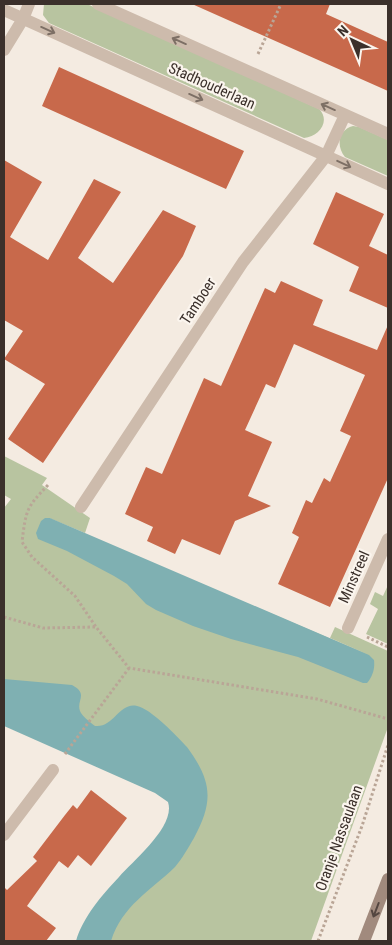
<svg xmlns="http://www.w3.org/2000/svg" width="392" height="945" font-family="'Roboto Condensed',sans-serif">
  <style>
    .green { fill: #b8c4a0 }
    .water { fill: #7fb0b2 }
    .building { fill: #c8694b }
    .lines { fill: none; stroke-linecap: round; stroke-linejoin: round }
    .path { stroke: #b9a596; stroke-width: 3; stroke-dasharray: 2.5 2.5; stroke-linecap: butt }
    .street { stroke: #cdbbac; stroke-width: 12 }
    .secondary { stroke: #a18a7d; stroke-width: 12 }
    .oneway { stroke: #7d6f65 }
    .oneway2 { stroke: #544640 }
    .labels { text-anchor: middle; stroke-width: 4.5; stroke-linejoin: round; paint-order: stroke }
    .street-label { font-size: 15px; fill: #3b302b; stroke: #fbf5ee }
  </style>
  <rect width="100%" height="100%" fill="#f4ebe1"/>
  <path class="green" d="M44 4H87L319 109C331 121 319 137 304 138L49 23 43 15Z
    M353 126 359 127 388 140V176L345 157C336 146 338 130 353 126Z
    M4 456 47 478 42 485 90 518 85 533 49 518H45L369 655 330 638 335 627 388 651V727L311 941H105L198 806 4 710V508L11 499 4 495Z
    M388 585V644L366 634 378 609 370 604 375 592 383 596Z"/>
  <path class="water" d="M45 518H50L85 533 369 655 374 660C375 668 373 676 367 683H363L298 657 231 639 193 626 156 610 146 604 127 584 114 576 67 551 38 539 36 533 41 521Z
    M4 679 72 685C89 694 76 700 80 711 82 716 90 722 95 726 114 728 119 702 137 706 150 708 178 737 187 747 212 781 214 801 194 838 188 848 182 859 175 867 150 891 122 906 111 941H76C83 917 102 895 119 877 134 860 176 826 168 802L155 793 4 726Z"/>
  <path class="building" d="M192 4H330L326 14 388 42V91Z
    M59 67 244 151 226 189 42 106Z
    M4 160 42 182 10 237 48 260 94 179 121 192 78 258 113 283 163 210 196 226 183 256 43 463 8 439 45 384 4 359 23 331 4 320Z
    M336 192 384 214 369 246 388 255V308L349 291 359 267 313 244Z
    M281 281 323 300 313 325 377 350 388 325V478L330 607 278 584 299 537 292 533 306 500 312 503 324 478 330 482 351 436 340 431 365 375 294 344 275 388 266 384 245 430 272 442 248 496 271 506 235 521 220 555 182 539 175 554 147 541 153 527 125 514 146 467 162 474 204 378 221 386 265 288 275 293Z
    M91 790 127 818 91 866 78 855 68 868 59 861 27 906 56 928 46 941H4V887L7 890 37 861 33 857 65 815 73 805 77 809Z"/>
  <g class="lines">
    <path class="path" d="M258 54 281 4
      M48 485C26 508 26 510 22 542L32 557 75 596 96 627
      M4 617 43 628 96 627 129 668 317 699 388 719
      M367 637 388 647
      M65 754 129 668
      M318 941 362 826 388 745"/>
    <path class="street" d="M98 4 388 134
      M4 10 388 184
      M4 50 23 19 29 4
      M81 507 243 262 326 156 345 115
      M348 628 388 539
      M4 835 53 770"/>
    <path class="secondary" d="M364 941 388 879"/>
  </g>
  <defs><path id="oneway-shaft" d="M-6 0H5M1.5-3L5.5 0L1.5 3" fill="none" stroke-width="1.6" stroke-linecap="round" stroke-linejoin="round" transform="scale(1.25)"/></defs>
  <g class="oneway">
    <use href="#oneway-shaft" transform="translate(48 30) rotate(24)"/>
    <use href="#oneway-shaft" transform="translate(179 41) rotate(-156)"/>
    <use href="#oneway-shaft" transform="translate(196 97) rotate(24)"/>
    <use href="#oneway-shaft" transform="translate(328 107) rotate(-156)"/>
    <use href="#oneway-shaft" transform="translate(344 164) rotate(25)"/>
  </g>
  <use class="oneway2" href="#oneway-shaft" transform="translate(376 910) rotate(111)"/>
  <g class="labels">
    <g class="street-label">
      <text transform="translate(212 86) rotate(24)" y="5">Stadhouderlaan</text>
      <text transform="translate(198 301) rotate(-57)" y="5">Tamboer</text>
      <text transform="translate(354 577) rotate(-66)" y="5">Minstreel</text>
      <text transform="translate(339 838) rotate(-70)" y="5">Oranje Nassaulaan</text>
    </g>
  </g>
  <rect width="392" height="945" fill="none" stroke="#3b302b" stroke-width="10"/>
  <g transform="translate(352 40) rotate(316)" stroke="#fbf5ee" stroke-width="4" paint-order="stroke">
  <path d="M0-4L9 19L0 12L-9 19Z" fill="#3b302b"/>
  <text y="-8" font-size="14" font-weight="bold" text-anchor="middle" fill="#3b302b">N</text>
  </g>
</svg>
